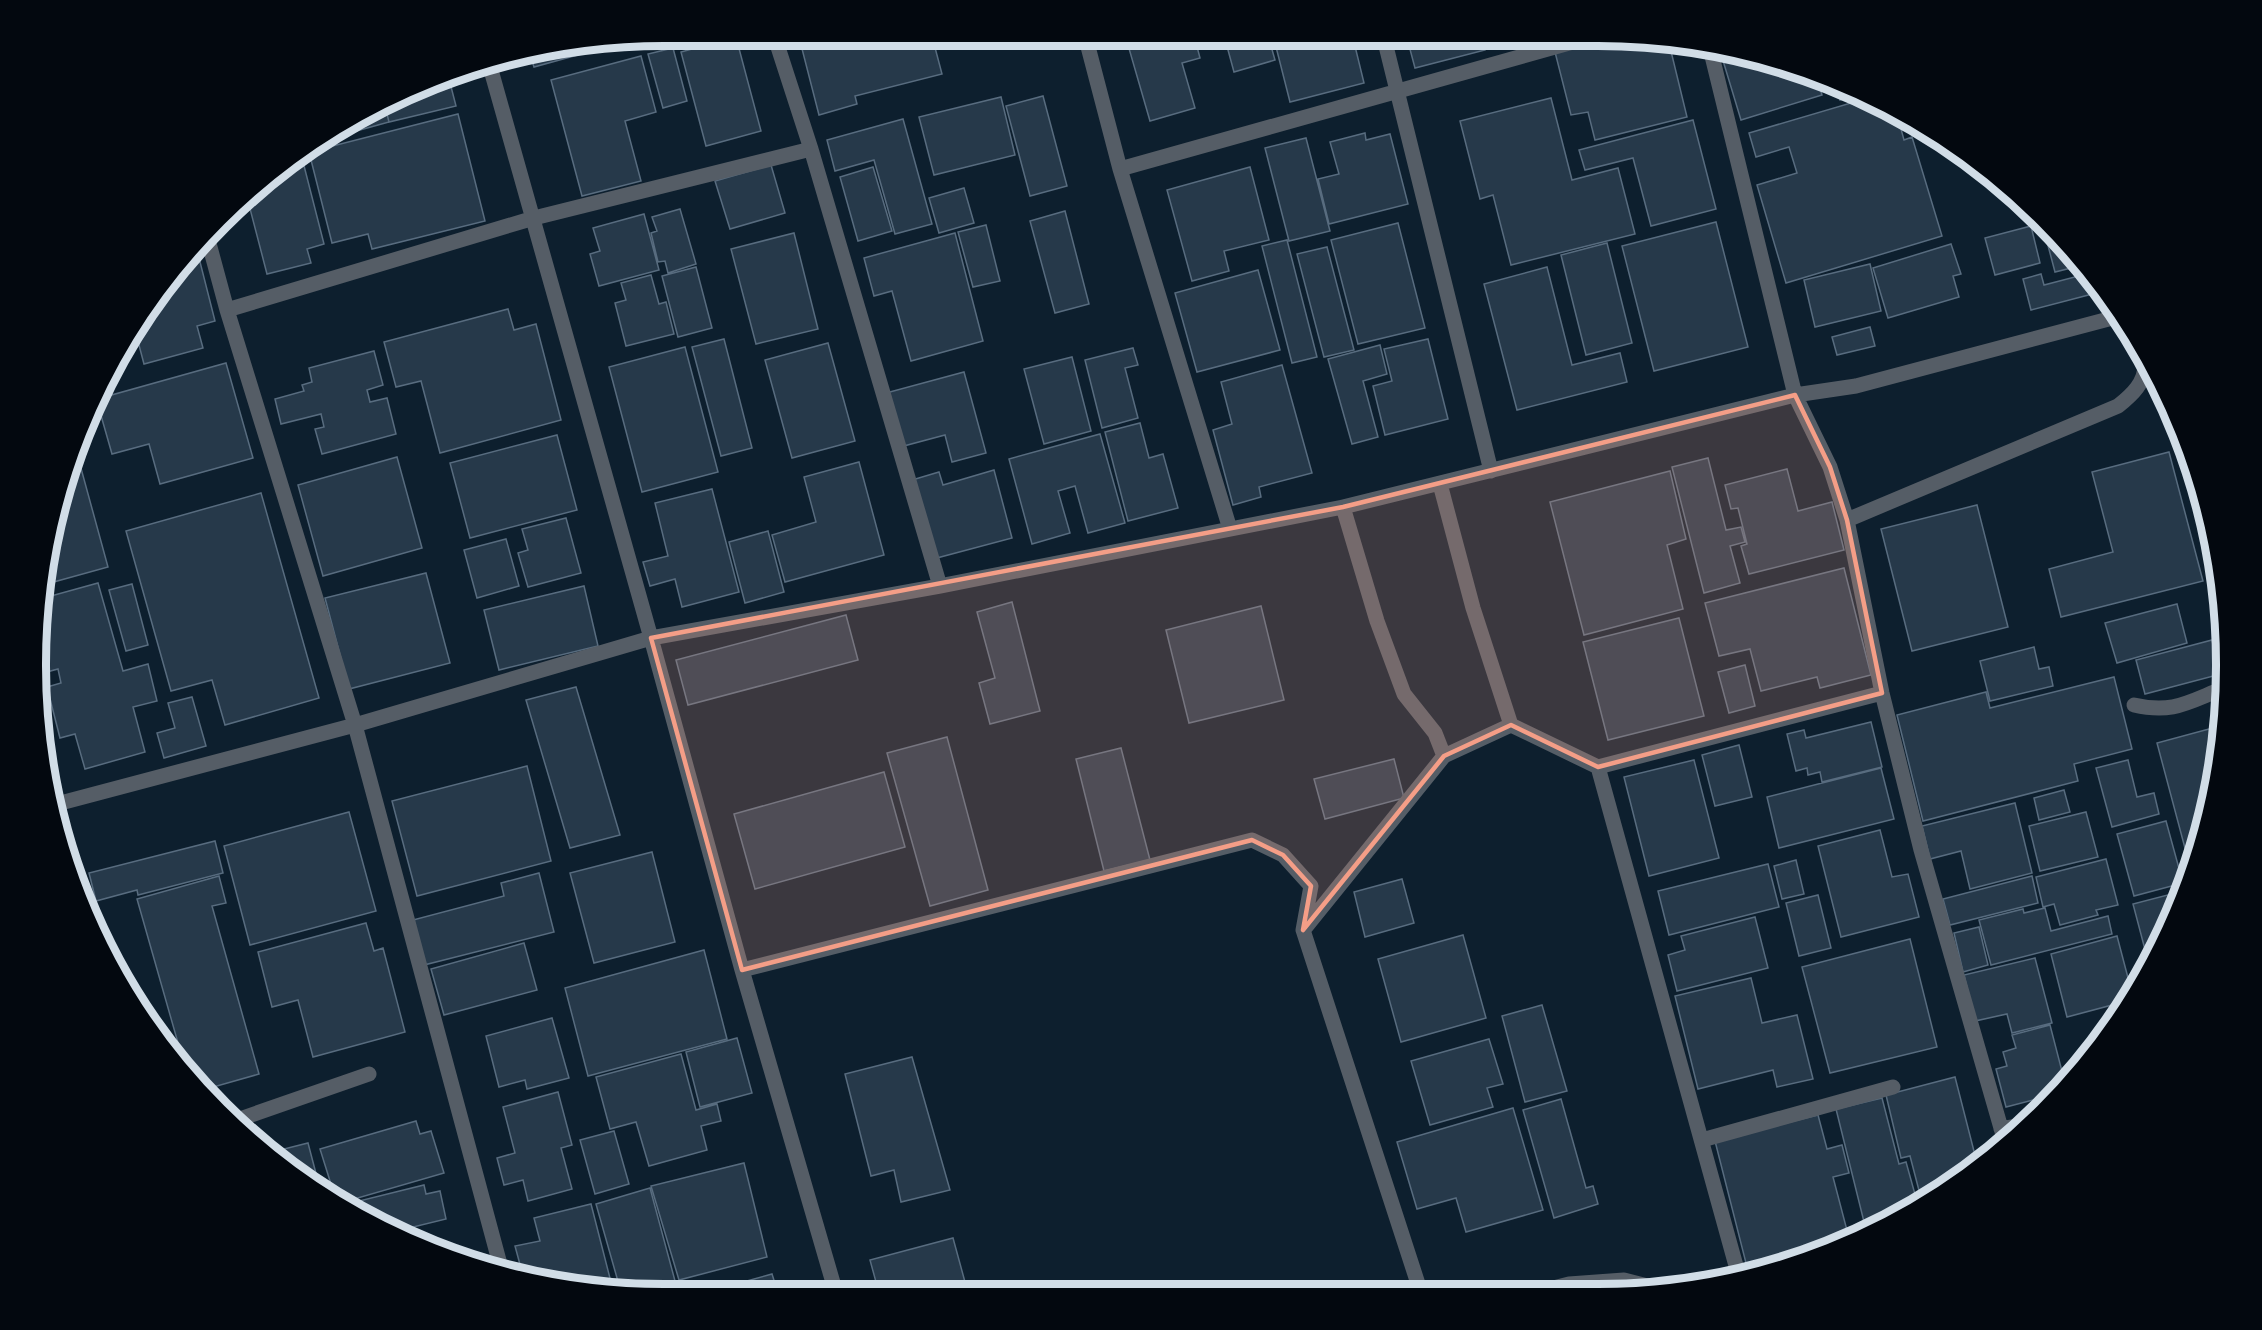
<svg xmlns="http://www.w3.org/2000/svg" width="2262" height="1330" font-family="'Titillium Web',sans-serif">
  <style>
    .building { fill: #26394a; stroke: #586c7f; stroke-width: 1.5 }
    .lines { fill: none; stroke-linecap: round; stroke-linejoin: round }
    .service { stroke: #555d66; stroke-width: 15 }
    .minor { stroke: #555d66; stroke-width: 15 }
    .marked { fill: #f49e87; fill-opacity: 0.2; stroke: #f49e87; stroke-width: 4.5; stroke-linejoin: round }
    .rim { fill: none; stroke: #d1dde7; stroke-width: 8 }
  </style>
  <rect width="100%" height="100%" fill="#0d1f2e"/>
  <path class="building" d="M1612 37H1638L1669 43 1687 117 1595 140 1588 112 1571 115 1555 52Z
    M1353 38 1364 83 1290 102 1274 39Z
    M1407 38H1482L1485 50 1415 68Z
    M1147 39H1195L1200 58 1182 63 1195 108 1150 121 1128 45Z
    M1225 39H1269L1275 60 1234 72Z
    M933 40 942 74 855 96 857 104 819 115 800 41Z
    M583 41H594L596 50 534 67 530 54Z
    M721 41H737L761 131 706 146 681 52Z
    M673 48 687 101 663 108 648 54Z
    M1721 54 1800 69 1817 78 1822 95 1741 120Z
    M641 56 656 112 625 121 641 181 582 196 551 80Z
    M448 75 456 106 389 122 384 102Z
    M1836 88 1853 96 1840 100Z
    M1043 96 1067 186 1030 196 1006 106Z
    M1001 97 1015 155 934 175 919 117Z
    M1551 98 1572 180 1618 168 1635 234 1511 265 1493 195 1480 199 1460 121Z
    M1861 100 1898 118 1904 140 1912 137 1942 236 1786 283 1757 185 1797 173 1789 147 1756 157 1749 133Z
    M384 102 389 122 349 133 347 125Z
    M458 114 485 221 372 249 368 234 332 243 309 152Z
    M903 119 932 224 895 234 874 160 835 171 827 140Z
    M1693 120 1716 209 1651 226 1633 158 1585 170 1579 150Z
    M1365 133 1366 140 1390 134 1408 204 1329 224 1318 179 1339 174 1330 142Z
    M1306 138 1330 231 1289 241 1265 148Z
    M301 154 324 244 307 249 311 263 267 274 247 197 282 166Z
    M771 165 785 213 730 229 715 181Z
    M873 167 892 231 858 241 840 177Z
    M1250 167 1269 240 1224 251 1229 271 1192 281 1167 190Z
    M964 188 974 223 939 233 929 198Z
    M680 209 696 264 668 273 665 261 658 262 651 233 657 231 652 217Z
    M1065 211 1089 304 1055 313 1030 221Z
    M644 214 659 270 599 286 590 254 600 251 593 228Z
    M2041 219 2042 220 2079 266 2055 272Z
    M1716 222 1748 347 1654 371 1622 246Z
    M1398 223 1425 328 1358 344 1331 240Z
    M986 225 1000 281 973 287 958 232Z
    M2031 226 2040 263 1995 275 1985 238Z
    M794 233 818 329 756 344 731 249Z
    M955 233 983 341 911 361 892 291 874 296 864 258Z
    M1287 240 1317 357 1292 363 1262 246Z
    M1607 243 1632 343 1586 355 1561 255Z
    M1951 244 1961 274 1953 276 1959 297 1888 318 1873 268Z
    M1327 247 1354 350 1324 357 1297 254Z
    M198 254 215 321 197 326 203 348 144 364 135 330 142 315 192 255Z
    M1870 264 1881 311 1815 327 1804 280Z
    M696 267 712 328 678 337 662 276Z
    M1547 267 1572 365 1620 353 1627 382 1517 410 1484 284Z
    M1258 270 1280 350 1197 372 1175 293Z
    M2041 274 2044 285 2086 274 2100 292 2031 310 2023 279Z
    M651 275 659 304 666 302 674 334 626 346 615 303 626 300 621 283Z
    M508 309 514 330 536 324 561 420 440 453 421 381 396 387 384 342Z
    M1870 327 1875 346 1837 355 1832 337Z
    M724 339 752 448 721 456 692 347Z
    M1428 339 1448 419 1385 435 1373 386 1392 381 1384 349Z
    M828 343 855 441 792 458 765 360Z
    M1380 345 1387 374 1363 381 1378 437 1352 444 1328 359Z
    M685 347 718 472 642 492 609 367Z
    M1133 348 1138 365 1125 368 1138 418 1102 428 1085 360Z
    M374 351 383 385 367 390 370 402 387 398 396 434 322 454 315 429 324 427 321 414 281 424 275 399 304 391 302 385 312 382 309 368Z
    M124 353 126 364 117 366Z
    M1072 357 1091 431 1044 444 1024 369Z
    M226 363 253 458 160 484 149 444 112 454 98 405 101 398Z
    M1282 365 1312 473 1259 487 1261 497 1233 505 1213 430 1232 424 1221 382Z
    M964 372 986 453 952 462 945 435 900 447 886 393Z
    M1140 423 1149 458 1163 454 1178 508 1128 521 1105 432Z
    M1100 434 1125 523 1088 533 1075 486 1058 491 1070 533 1032 544 1009 459Z
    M557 435 577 510 470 538 450 463Z
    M76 450 108 567 50 583 45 566 69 463Z
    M2169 452 2203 581 2061 617 2049 569 2113 552 2092 472Z
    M397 457 422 548 323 576 298 485Z
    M1708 458 1726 530 1741 527 1745 542 1730 546 1740 583 1704 593 1672 467Z
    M859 462 884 555 785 582 772 535 816 522 804 477Z
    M1787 469 1798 511 1832 502 1844 550 1749 574 1741 546 1747 544 1738 508 1731 509 1725 485Z
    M994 470 1012 538 933 559 912 480 939 472 943 485Z
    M1670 471 1686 539 1667 545 1683 609 1584 635 1550 502Z
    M712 489 739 592 682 607 675 579 650 586 643 562 668 556 655 503Z
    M261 493 319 698 225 725 212 680 171 691 126 531Z
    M1977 505 2008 627 1912 651 1881 529Z
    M566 518 581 573 528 587 518 553 528 550 522 529Z
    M768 531 784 592 745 603 729 542Z
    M506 539 519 586 477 598 464 550Z
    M1844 568 1871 675 1820 688 1817 677 1761 691 1750 649 1719 656 1705 603Z
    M426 573 450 663 349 689 325 598Z
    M98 583 123 671 148 664 157 701 133 707 145 752 85 769 75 734 60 738 47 687 61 683 58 669 43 673 37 651 38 637 48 634 40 599Z
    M132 584 148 645 126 651 109 590Z
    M584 586 598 646 499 670 484 610Z
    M1012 602 1040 711 990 724 979 683 995 678 977 612Z
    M2177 604 2187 643 2117 663 2105 623Z
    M1261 606 1284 700 1189 723 1166 630Z
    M846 615 858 660 688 705 676 660Z
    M1679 618 1704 716 1608 740 1583 642Z
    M2212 640 2221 674 2145 694 2136 660Z
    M2034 647 2039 669 2049 667 2053 686 1990 701 1980 661Z
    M1745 665 1755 706 1729 713 1718 672Z
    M2114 677 2132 749 2074 764 2078 781 1923 821 1897 715 1986 692 1990 708Z
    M576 687 620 835 570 848 526 700Z
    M192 697 206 746 164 758 157 733 175 728 168 703Z
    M1871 722 1882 767 1822 782 1820 772 1808 775 1807 768 1796 771 1787 734 1804 730 1806 738Z
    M2220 726 2218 749 2213 750 2216 762 2214 788 2190 867 2157 743Z
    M947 737 988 890 930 906 887 753Z
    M1739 745 1752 797 1715 806 1702 755Z
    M1121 748 1150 860 1104 871 1076 759Z
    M1394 759 1404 798 1325 819 1314 779Z
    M1694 760 1719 858 1649 876 1624 777Z
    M2128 760 2137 797 2154 793 2159 814 2112 827 2096 768Z
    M527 766 551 861 417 896 392 801Z
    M1881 768 1894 819 1779 848 1767 797Z
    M884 772 905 847 755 889 734 814Z
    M2064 790 2070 812 2039 820 2034 798Z
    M2015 803 2032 873 1970 889 1961 851 1930 859 1922 826Z
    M349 812 376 911 250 945 224 846Z
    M2086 812 2098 857 2040 871 2029 826Z
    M2166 821 2183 883 2134 896 2117 834Z
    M1880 830 1892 877 1908 874 1919 917 1841 937 1818 846Z
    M215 841 223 873 138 895 137 890 96 901 89 873Z
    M652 852 675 942 594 963 570 873Z
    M2106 859 2118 905 2096 910 2098 915 2060 925 2054 904 2043 907 2036 877Z
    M1796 860 1804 894 1782 899 1774 866Z
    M1768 864 1779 907 1669 935 1658 891Z
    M539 873 554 932 424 965 413 920 504 896 501 883Z
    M219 876 226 903 212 906 259 1074 203 1090 186 1071 137 899Z
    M2032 876 2038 903 1950 925 1943 899Z
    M1402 879 1414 923 1365 937 1354 892Z
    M2183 891 2178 906 2148 961 2133 904Z
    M1818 895 1831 948 1799 956 1786 903Z
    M2045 908 2051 931 2108 916 2112 934 1991 965 1979 920 2023 909 2024 913Z
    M1755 917 1768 968 1677 991 1668 955 1685 950 1681 936Z
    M366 923 374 951 383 948 405 1032 313 1057 298 1000 272 1007 258 952Z
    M1979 927 1988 965 1963 972 1954 933Z
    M1463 935 1486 1018 1401 1042 1378 959Z
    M2117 936 2132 993 2127 1001 2067 1017 2051 954Z
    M1910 939 1937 1047 1830 1073 1802 967Z
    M524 943 537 990 444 1015 431 969Z
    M704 950 727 1039 588 1076 565 988Z
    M2035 958 2052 1023 2012 1033 2007 1014 1975 1021 1964 975Z
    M1751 978 1762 1023 1797 1015 1813 1079 1777 1087 1773 1070 1698 1089 1675 996Z
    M1542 1005 1567 1091 1525 1102 1502 1016Z
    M552 1018 569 1078 527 1089 525 1080 499 1087 486 1036Z
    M2050 1025 2064 1079 2049 1096 2006 1107 1996 1069 2007 1066 2003 1052 2016 1048 2012 1035Z
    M737 1038 752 1093 700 1107 686 1052Z
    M1489 1039 1503 1084 1487 1088 1493 1107 1430 1125 1411 1061Z
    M681 1054 696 1110 717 1104 721 1121 701 1126 707 1150 649 1166 636 1122 610 1129 596 1077Z
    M912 1057 950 1190 901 1202 894 1170 871 1176 845 1074Z
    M1955 1077 1977 1163 1922 1202 1910 1156 1901 1158 1886 1095Z
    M558 1092 572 1145 561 1148 572 1189 528 1201 523 1180 504 1185 497 1158 515 1153 503 1107Z
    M1882 1098 1899 1164 1906 1162 1918 1205 1866 1230 1836 1109Z
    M1561 1099 1586 1188 1593 1186 1598 1204 1554 1218 1523 1110Z
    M1513 1108 1543 1210 1466 1232 1456 1198 1417 1209 1397 1142Z
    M1818 1115 1827 1149 1842 1145 1849 1173 1833 1177 1849 1238 1799 1261 1748 1271 1715 1141Z
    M416 1121 420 1134 431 1131 444 1173 344 1202 335 1197 320 1149Z
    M614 1131 629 1184 595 1194 580 1140Z
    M308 1143 319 1185 321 1191 272 1152Z
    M744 1163 767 1257 679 1280 651 1186Z
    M424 1185 426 1194 440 1191 446 1219 401 1230 356 1208 355 1202Z
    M650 1188 678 1292 677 1293 621 1292 596 1204Z
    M591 1204 613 1290 522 1272 515 1246 540 1241 534 1218Z
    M953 1238 968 1293H879L870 1260Z
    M772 1274 778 1293H703Z"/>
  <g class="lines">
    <path class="service" d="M2134 705C2173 714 2188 702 2224 688"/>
    <path class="minor" d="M1384 38 1491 471
      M1086 39 1120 169 1230 529
      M776 41 811 149 940 586
      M1711 52 1795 395 1830 467 1847 520 1882 693 1921 850 2005 1142
      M489 63 651 638 742 970 836 1293
      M1120 169 1587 38
      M207 236 227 310 355 725 501 1268
      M227 310 534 218 811 149
      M1440 484 1473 608 1511 725 1598 767 1738 1273
      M1343 507 1377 621 1404 694 1435 733 1444 756 1511 725
      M1847 520 2118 406C2132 395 2146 382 2145 363
      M1598 767 1882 693
      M53 805 355 725 651 638 940 586 1343 507 1795 395 1856 386 2120 316
      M1305 928 1444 756
      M742 970 1252 840 1283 855 1311 886 1303 930 1421 1293
      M234 1121 369 1074
      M2001 1129 2023 1125
      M1702 1140 1893 1087
      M1534 1293 1569 1284 1624 1280 1659 1289"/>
  </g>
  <path class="marked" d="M1795 395 1830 467 1847 520 1882 693 1598 767 1511 725 1444 756 1303 930 1311 886 1283 855 1252 840 742 970 651 638 1343 507Z"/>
  <path d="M0 0H2262V1330H0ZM664 46H1598A618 618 0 0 1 2216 664V666A618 618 0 0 1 1598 1284H664A618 618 0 0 1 46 666V664A618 618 0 0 1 664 46Z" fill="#03080f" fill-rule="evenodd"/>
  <path class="rim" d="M664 46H1598A618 618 0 0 1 2216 664V666A618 618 0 0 1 1598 1284H664A618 618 0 0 1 46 666V664A618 618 0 0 1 664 46Z"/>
</svg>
